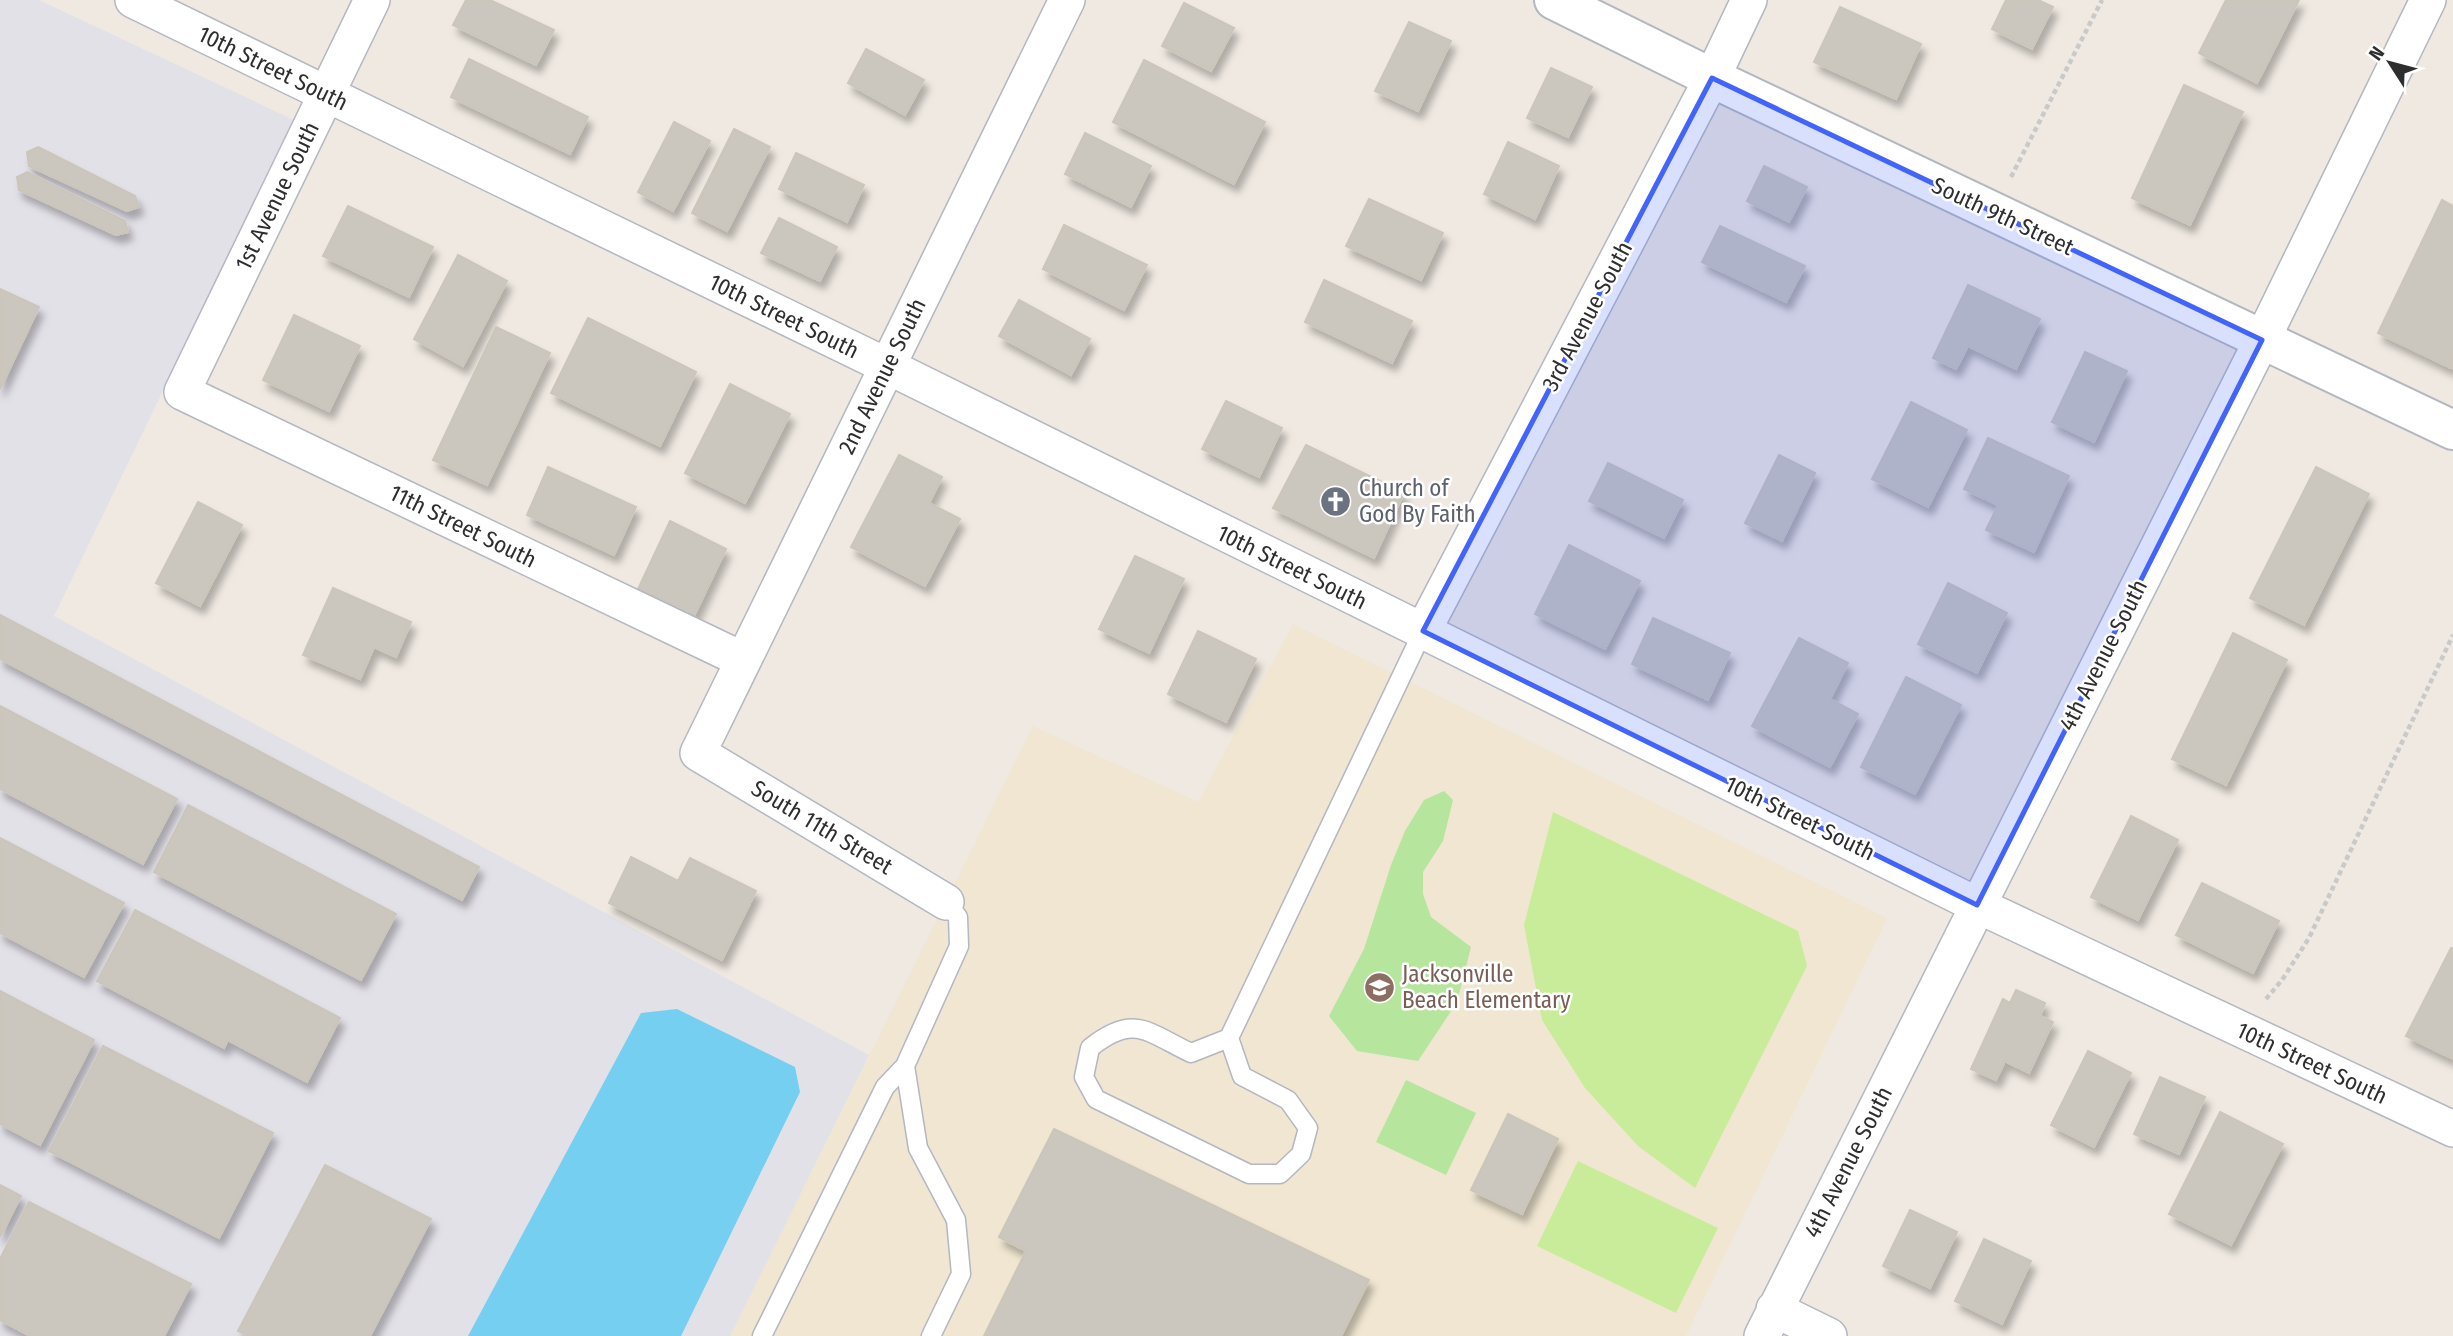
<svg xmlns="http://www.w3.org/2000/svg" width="2453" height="1336" font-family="'Fira Sans Condensed',sans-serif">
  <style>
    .industrial { fill: #e3e1e8 }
    .education { fill: #f0e6d1 }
    .green { fill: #b6e59e }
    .pitch { fill: #c9ec9a }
    .water { fill: #75cff0 }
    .building { fill: #cbc7bf; stroke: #cbc5ba; stroke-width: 2; filter: url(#shadow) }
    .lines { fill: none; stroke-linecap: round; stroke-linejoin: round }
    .lane-casing { stroke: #b4b7c1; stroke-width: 21 }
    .street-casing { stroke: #b4b7c1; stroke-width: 38 }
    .secondary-casing { stroke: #b4b7c1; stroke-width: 42 }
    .path { stroke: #c9c9c9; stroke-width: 4.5; stroke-dasharray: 5 3.5; stroke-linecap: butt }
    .lane { stroke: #fff; stroke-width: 18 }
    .street { stroke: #fff; stroke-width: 35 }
    .secondary { stroke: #fff; stroke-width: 38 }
    .marked { fill: #4264fb; fill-opacity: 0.2; stroke: #4264fb; stroke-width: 5; stroke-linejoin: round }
    .labels { text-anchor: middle; stroke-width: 5; stroke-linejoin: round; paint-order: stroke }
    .street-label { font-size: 23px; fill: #2e2e2e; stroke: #fff }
    .worship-label { font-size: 23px; fill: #5b616d; stroke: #fff; text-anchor: start }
    .education-label { font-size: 23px; fill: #785e54; stroke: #fff; text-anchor: start }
  </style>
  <defs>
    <filter id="shadow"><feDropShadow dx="4.5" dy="8" stdDeviation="3.5" flood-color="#0004"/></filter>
  </defs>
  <rect width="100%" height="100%" fill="#efe9e1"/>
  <path class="industrial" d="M0 0H39L294 120 54 616 869 1055 731 1336H0Z"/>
  <path class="education" d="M1293 624 1887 918 1686 1336H730L1033 726 1198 802Z"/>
  <path class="green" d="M1444 791 1453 800 1443 841 1423 872V894L1431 917 1471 947 1457 1002 1418 1061 1357 1051 1329 1016 1364 949 1391 865 1405 831 1424 800Z
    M1406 1080 1476 1113 1446 1175 1376 1142Z"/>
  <path class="pitch" d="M1553 812 1798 931 1807 966 1695 1188 1638 1146 1585 1088 1542 1020 1524 925Z
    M1578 1161 1718 1228 1676 1313 1537 1246Z"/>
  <path class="water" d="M677 1009 795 1067 800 1092 681 1336H468L641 1013Z"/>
  <path class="building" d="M466 0H490L554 30 536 65 453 25Z
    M2006 0H2038L2053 7 2032 49 1992 29Z
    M2226 0H2299L2257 83 2199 53Z
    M1184 3 1234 28 1211 71 1162 46Z
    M1840 7 1921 44 1896 99 1814 62Z
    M1409 22 1451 41 1418 111 1375 91Z
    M866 49 924 80 905 115 848 83Z
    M469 59 588 117 570 154 451 97Z
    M1144 60 1265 122 1234 184 1113 122Z
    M1551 68 1592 87 1568 137 1527 118Z
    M2184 85 2243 112 2190 225 2132 198Z
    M674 122 710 141 673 211 638 192Z
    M734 129 770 147 727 231 692 213Z
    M1085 133 1151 166 1131 207 1065 174Z
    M1508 142 1559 166 1535 219 1484 194Z
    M38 147 135 196 139 207 127 211 29 166 27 152Z
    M796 153 864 185 847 222 779 189Z
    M1764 166 1807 187 1789 222 1747 201Z
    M27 172 125 221 128 232 116 235 19 190 17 177Z
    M1369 199 1443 233 1421 280 1346 246Z
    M2442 200 2453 206V369L2378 333Z
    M348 206 433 247 409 297 323 256Z
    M779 218 837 247 820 281 761 253Z
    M1064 225 1147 265 1124 310 1043 269Z
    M1720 226 1805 266 1786 302 1702 262Z
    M458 255 507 281 463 366 414 339Z
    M1324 280 1412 321 1392 363 1305 322Z
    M1968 285 2040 319 2016 369 1968 346 1956 369 1933 358Z
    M0 289 39 307 0 389Z
    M1019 300 1090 339 1071 375 999 336Z
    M294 315 360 346 329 411 263 380Z
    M588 318 696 372 660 446 551 393Z
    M496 327 550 353 487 485 433 460Z
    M2085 352 2127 371 2094 442 2052 422Z
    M730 384 790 414 745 503 685 473Z
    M1226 401 1282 428 1259 477 1202 449Z
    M1911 402 1967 430 1928 507 1872 479Z
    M1988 438 2069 476 2034 552 1986 530 1998 505 1964 489Z
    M1306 445 1404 493 1374 558 1273 508Z
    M899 455 942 477 929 503 960 519 925 586 851 547Z
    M1779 455 1815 473 1782 541 1745 523Z
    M1608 463 1683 500 1664 538 1589 501Z
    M548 467 636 507 614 555 527 515Z
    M2316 467 2369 494 2304 625 2250 598Z
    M198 502 242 525 200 606 156 583Z
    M670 521 726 549 694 616 638 589Z
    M1569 545 1640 581 1605 649 1535 614Z
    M1135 556 1184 579 1149 653 1099 629Z
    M1948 583 2007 613 1977 673 1918 644Z
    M333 588 411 622 396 657 374 647 360 679 303 655Z
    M0 615 479 867 462 900 0 659Z
    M1653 618 1730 653 1708 700 1632 664Z
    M1198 631 1256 659 1226 722 1168 694Z
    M2233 633 2287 660 2226 785 2172 759Z
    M1799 638 1848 663 1830 699 1858 714 1830 767 1752 726Z
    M1906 677 1961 705 1915 794 1861 767Z
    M0 706 177 799 143 864 0 789Z
    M188 805 396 914 361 980 154 872Z
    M2131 816 2178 840 2138 920 2091 897Z
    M0 838 124 903 84 977 0 933Z
    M631 857 678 881 690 858 756 891 722 960 609 903Z
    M2202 883 2279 921 2253 973 2176 935Z
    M135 910 340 1018 307 1082 228 1040 224 1048 97 981Z
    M2451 948 2453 949V1059L2406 1036Z
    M2016 990 2045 1003 2040 1016 2053 1022 2029 1073 2005 1061 1996 1080 1971 1069 2003 999 2010 1003Z
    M0 991 94 1040 40 1145 0 1124Z
    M103 1046 273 1133 219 1238 49 1151Z
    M2088 1051 2131 1073 2094 1147 2051 1125Z
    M2160 1077 2205 1097 2179 1154 2134 1134Z
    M2220 1112 2283 1144 2231 1245 2169 1214Z
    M1508 1114 1558 1139 1522 1214 1471 1190Z
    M1054 1129 1369 1280 1341 1336H984L1026 1251 999 1237Z
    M325 1165 431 1219 370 1336H249L238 1331Z
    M0 1185 21 1196 0 1237Z
    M29 1202 191 1284 164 1336H30L0 1320V1259Z
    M1910 1210 1957 1232 1930 1288 1883 1266Z
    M1984 1239 2031 1261 2002 1324 1955 1301Z"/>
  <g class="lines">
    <defs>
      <path id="lane" d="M1229 1038 1242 1076 1288 1100 1308 1128 1301 1154 1280 1174H1249L1096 1099 1084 1077 1090 1048C1134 1013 1147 1032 1191 1053L1229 1038 1423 631
        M905 1066 918 1148 956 1220 961 1274 931 1336
        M762 1336 885 1087 905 1066 959 946 958 917 946 902"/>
      <path id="street" d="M133 0 887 366 1977 905 2453 1129
        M372 0 182 392 743 660
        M1423 631 1712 78 1749 0
        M946 902 698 753 1067 0
        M1774 1309 1829 1336
        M1762 1336 2262 340 2428 0"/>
      <path id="secondary" d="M1554 0 1712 78 2453 430"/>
    </defs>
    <use href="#lane" class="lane-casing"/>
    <use href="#street" class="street-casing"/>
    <use href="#secondary" class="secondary-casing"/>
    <path class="path" d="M2011 177 2102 0
      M2266 999 2282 980 2309 938 2453 635"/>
    <use href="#lane" class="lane"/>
    <use href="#street" class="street"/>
    <use href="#secondary" class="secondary"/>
  </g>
  <path class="marked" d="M1712 78 2262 340 1977 905 1423 631Z"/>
  <defs>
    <symbol id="church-disc" viewBox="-11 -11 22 22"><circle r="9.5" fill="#6b7280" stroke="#fff"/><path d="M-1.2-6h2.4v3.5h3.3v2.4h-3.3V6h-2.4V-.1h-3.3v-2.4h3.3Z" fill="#fff"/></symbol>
    <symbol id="school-disc" viewBox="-11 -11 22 22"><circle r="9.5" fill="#8d6e63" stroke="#fff"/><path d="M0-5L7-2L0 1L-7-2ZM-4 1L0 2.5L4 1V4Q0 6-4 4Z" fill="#fff"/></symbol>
  </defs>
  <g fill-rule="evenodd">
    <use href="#church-disc" x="1318" y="484" width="35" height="35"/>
    <use href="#school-disc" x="1362" y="970" width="35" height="35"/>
  </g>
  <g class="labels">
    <g class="street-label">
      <text transform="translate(273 68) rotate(26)" y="8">10th Street South</text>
      <text transform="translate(277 196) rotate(-64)" y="8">1st Avenue South</text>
      <text transform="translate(2003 216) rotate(25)" y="8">South 9th Street</text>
      <text transform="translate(784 316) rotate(26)" y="8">10th Street South</text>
      <text transform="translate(1587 316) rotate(-62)" y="8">3rd Avenue South</text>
      <text transform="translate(882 376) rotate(-64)" y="8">2nd Avenue South</text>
      <text transform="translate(463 526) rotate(26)" y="8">11th Street South</text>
      <text transform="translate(1292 567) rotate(26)" y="8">10th Street South</text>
      <text transform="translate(2103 655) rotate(-63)" y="8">4th Avenue South</text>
      <text transform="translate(1800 818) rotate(26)" y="8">10th Street South</text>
      <text transform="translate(822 827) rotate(31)" y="8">South 11th Street</text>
      <text transform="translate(2312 1063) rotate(25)" y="8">10th Street South</text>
      <text transform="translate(1848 1162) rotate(-63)" y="8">4th Avenue South</text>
    </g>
    <g class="worship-label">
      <text x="1359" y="496">Church of<tspan x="1359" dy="26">God By Faith</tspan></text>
    </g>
    <g class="education-label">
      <text x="1402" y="982">Jacksonville<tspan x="1402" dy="26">Beach Elementary</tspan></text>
    </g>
  </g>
  <g transform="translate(2390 63) rotate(306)" stroke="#ffffff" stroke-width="5" paint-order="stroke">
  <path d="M0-5L12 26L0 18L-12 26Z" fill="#2e2e2e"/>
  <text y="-10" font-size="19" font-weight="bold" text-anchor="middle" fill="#2e2e2e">N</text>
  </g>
</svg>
